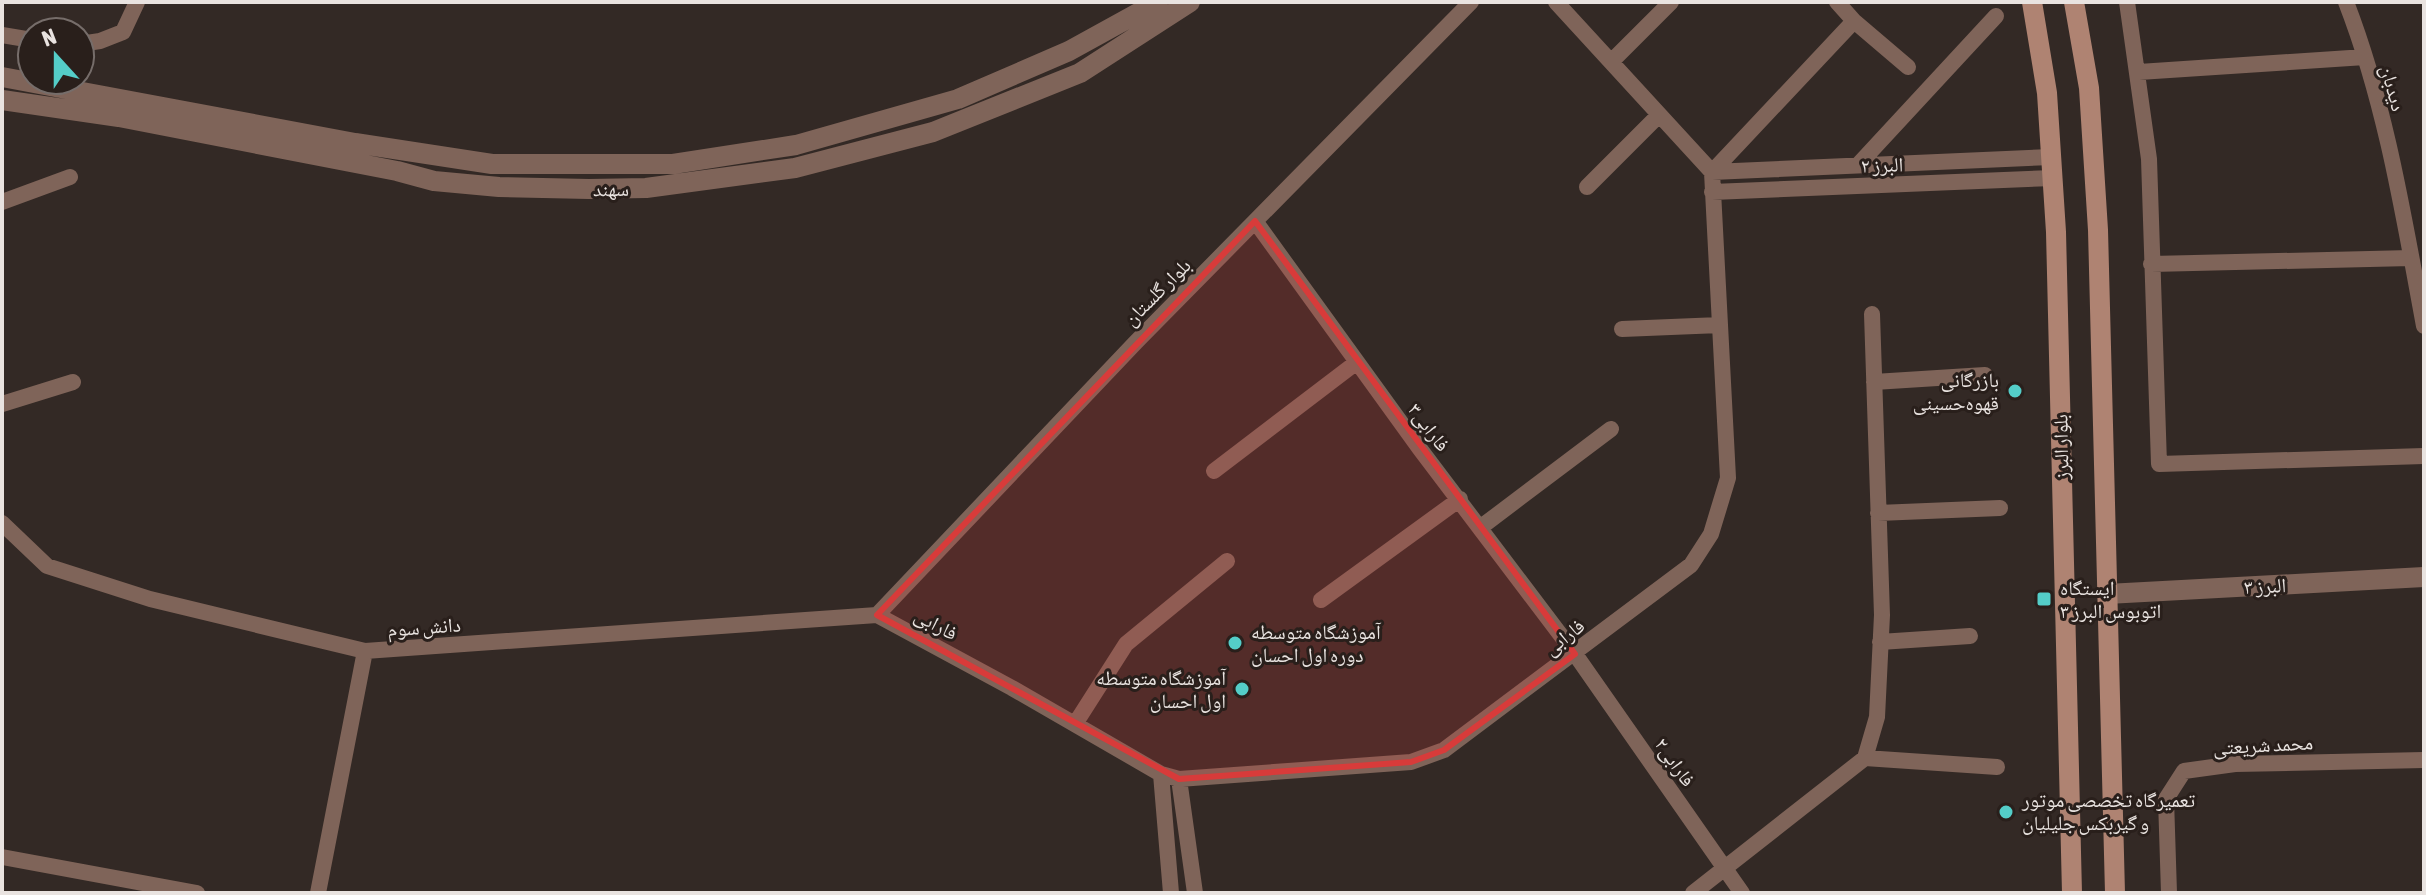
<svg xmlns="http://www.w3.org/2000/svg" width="2426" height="895" font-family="'Asap Condensed','Noto Naskh Arabic',sans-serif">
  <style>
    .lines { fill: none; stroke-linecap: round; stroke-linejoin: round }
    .minor { stroke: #7f6459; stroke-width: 16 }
    .tertiary { stroke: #7f6459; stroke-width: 20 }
    .secondary { stroke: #af8372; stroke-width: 20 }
    .marked { fill: #d83b3a; fill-opacity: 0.2; stroke: #d83b3a; stroke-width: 6; stroke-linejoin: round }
    .poi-dot { fill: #54cdc8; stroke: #291f1b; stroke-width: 3 }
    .labels { text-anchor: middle; stroke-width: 6; stroke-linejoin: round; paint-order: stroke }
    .street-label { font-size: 20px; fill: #e9e3e0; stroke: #291f1b }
    .poi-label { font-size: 20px; fill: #e9e3e0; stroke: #291f1b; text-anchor: start }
  </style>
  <rect width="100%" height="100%" fill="#332925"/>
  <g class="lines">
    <path class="minor" d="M2127 2 2149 159 2159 464 2424 456
      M2346 2C2386 105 2404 218 2424 326
      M1854 21 1908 67
      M2 35 32 40
      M80 44 100 41 123 32 137 2
      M1611 62 1671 2
      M2139 72 2365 57
      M1858 165 1996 16
      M1712 172 2051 157
      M1712 172 1854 21 1837 2
      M1587 187 1659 115
      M1712 192 2053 178
      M2 202 70 177
      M1255 221 1420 449 1575 654 1742 893
      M2151 264 2411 258
      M1622 329 1720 325
      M1874 382 1985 375
      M2 404 73 382
      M1214 471 1357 362
      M1878 513 2000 508
      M2 523 47 566 150 599 365 651 877 615
      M1481 527 1611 429
      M1321 600 1460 499
      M877 615 1012 688 1161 774 1179 779 1411 762 1444 750 1691 565 1711 534 1728 478 1712 172 1556 2
      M877 615 1136 342 1471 2
      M1880 642 1970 636
      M1075 724 1126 644 1227 561
      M1865 758 1997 767
      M1161 774 1171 893
      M1179 779 1195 893
      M2 857 197 893
      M318 893 365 651
      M1693 893 1865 758 1877 717 1882 615 1872 314
      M2169 893 2166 799 2184 771 2235 764 2424 760"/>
    <path class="tertiary" d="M2 77 355 143 492 164H673L796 145 958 99 1069 51 1158 2
      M2 100 119 117 397 171 434 181 499 187 589 189 646 188 795 168 933 132 1080 73 1190 2
      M2107 594 2424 577"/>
    <path class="secondary" d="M2032 2 2047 93 2056 232 2072 893
      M2074 2 2089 88 2098 230 2115 893"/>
  </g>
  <path class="marked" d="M1255 221 1575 654 1444 750 1411 762 1179 779 877 615Z"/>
  <g class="poi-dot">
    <circle cx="2015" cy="391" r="8"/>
    <rect x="2036" y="591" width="16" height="16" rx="4"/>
    <circle cx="1235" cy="643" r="8"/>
    <circle cx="1242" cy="689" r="8"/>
    <circle cx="2006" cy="812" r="8"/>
  </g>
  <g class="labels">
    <g class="street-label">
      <text transform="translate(2393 88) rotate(75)" y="7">دیدبان</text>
      <text transform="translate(1882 165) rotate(-2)" y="7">البرز ۲</text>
      <text transform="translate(611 189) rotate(-1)" y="7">سهند</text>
      <text transform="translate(1157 292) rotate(-45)" y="7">بلوار گلستان</text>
      <text transform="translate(1429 427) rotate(53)" y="7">فارابی۳</text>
      <text transform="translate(2061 447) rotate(-91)" y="7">بلوار البرز</text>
      <text transform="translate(2265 586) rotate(-3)" y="7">البرز ۳</text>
      <text transform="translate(936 624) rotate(28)" y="7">فارابی</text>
      <text transform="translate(424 627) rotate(-4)" y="7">دانش سوم</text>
      <text transform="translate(1564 637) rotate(-38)" y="7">فارابی</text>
      <text transform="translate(2263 745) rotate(-3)" y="7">محمد شریعتی</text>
      <text transform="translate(1675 762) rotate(55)" y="7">فارابی۲</text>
    </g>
    <g class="poi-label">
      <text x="1999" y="387" text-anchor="end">بازرگانی<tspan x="1999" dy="23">قهوه‌حسینی</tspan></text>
      <text x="2060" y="595">ایستگاه<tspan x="2060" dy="23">اتوبوس البرز ۳</tspan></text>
      <text x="1251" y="639">آموزشگاه متوسطه<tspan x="1251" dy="23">دوره اول احسان</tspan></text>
      <text x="1226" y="685" text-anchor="end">آموزشگاه متوسطه<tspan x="1226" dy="23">اول احسان</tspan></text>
      <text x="2022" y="807">تعمیرگاه تخصصی موتور<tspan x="2022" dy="23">و گیربکس جلیلیان</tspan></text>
    </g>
  </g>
  <rect width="2426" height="895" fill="none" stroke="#e9e3e0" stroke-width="8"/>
  <g transform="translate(56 56) rotate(339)"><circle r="38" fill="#291f1b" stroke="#766d6a" stroke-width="2"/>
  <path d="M0-6L14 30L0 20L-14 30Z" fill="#54cdc8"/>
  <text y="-12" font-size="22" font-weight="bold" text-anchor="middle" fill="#e9e3e0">N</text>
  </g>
</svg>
